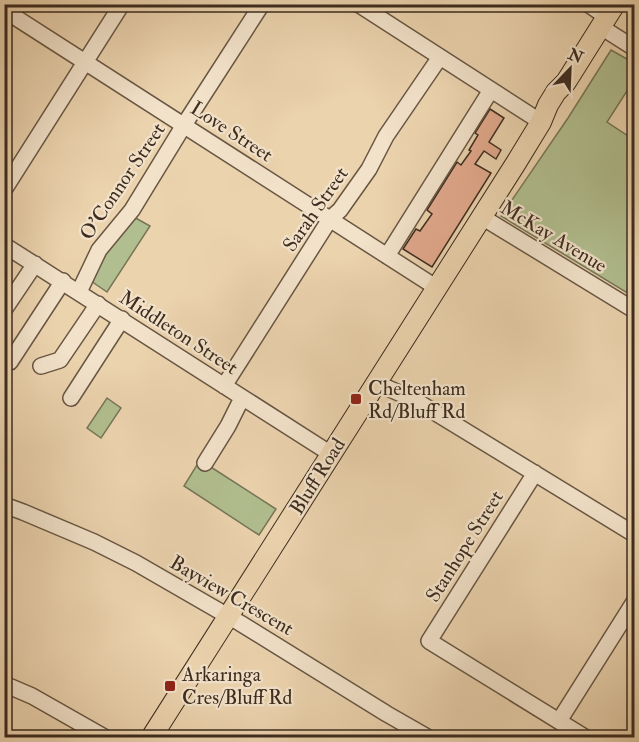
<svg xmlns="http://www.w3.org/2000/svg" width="639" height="742" font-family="'IM FELL Double Pica',serif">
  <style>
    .green { fill: #b1be8f; stroke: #777557; stroke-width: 1.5 }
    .building { fill: #e2a98d; stroke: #3d2c1f; stroke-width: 1.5 }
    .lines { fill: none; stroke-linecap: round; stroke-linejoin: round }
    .minor-casing { stroke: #685643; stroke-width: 18 }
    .major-casing { stroke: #3d2c1f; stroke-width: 22 }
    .minor { stroke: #f2e2ca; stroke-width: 15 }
    .major { stroke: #ebd3ae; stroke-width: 20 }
    .poi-dot { fill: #8f2418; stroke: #f2e2ca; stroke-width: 2 }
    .labels { text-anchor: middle; stroke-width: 4.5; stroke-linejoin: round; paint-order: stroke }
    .street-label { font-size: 20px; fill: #3d2c1f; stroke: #f2e2ca }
    .poi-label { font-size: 20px; fill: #3d2c1f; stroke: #f2e2ca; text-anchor: start }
  </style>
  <rect width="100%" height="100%" fill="#ebd3ae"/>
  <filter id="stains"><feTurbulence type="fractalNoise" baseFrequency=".00333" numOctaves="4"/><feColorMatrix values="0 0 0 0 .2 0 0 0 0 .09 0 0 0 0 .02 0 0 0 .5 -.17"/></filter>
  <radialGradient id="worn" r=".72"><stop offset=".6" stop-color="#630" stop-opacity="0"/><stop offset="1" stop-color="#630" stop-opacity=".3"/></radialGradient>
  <path class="green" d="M611 50 634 63V80L607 122 634 140V297L501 216 568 118Z
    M132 216 150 226 107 292 91 281 93 272Z
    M107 398 121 408 101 438 87 428Z
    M200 460 276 509 259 535 184 486Z"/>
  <path class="building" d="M490 109 504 118 489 142 501 150 496 159 484 151 475 164 491 173 432 267 403 249 416 229 420 231 432 214 427 210 457 162 461 165 471 151 469 150 478 135 475 133Z"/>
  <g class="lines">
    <defs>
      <path id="minor" d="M358 4 541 122
        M588 4 607 17
        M4 10 437 288
        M601 27 634 48
        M4 190 122 4
        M482 217 634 310
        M4 245 331 454
        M387 256 491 90
        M79 292 99 250 132 210 184 125 262 4
        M4 310 35 264
        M10 362 63 281
        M41 366 60 360 98 304
        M376 383 413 399 634 534
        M224 386 330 219 340 210 369 169 386 136 440 57
        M71 398 122 319
        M205 463 228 426 242 398
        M535 473 429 641 586 738
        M4 505 23 512 94 542 136 563 240 623 387 714 429 738
        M4 684 32 696 106 738
        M559 721 634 602"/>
      <path id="major" d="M151 738 516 163 541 122 548 105 556 92 566 82 615 4"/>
    </defs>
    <use href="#minor" class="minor-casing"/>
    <use href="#major" class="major-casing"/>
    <use href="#minor" class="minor"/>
    <use href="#major" class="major"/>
  </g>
  <g class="poi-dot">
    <rect x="350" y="393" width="12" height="12" rx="3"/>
    <rect x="164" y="680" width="12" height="12" rx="3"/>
  </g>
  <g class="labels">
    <g class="street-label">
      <text transform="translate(232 131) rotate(33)" y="7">Love Street</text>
      <text transform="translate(122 181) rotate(-56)" y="7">O'Connor Street</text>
      <text transform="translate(315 209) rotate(-55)" y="7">Sarah Street</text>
      <text transform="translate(554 236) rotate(31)" y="7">McKay Avenue</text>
      <text transform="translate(179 332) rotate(33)" y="7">Middleton Street</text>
      <text transform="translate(317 476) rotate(-58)" y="7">Bluff Road</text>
      <text transform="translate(464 546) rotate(-58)" y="7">Stanhope Street</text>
      <text transform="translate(232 595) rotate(30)" y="7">Bayview Crescent</text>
    </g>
    <g class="poi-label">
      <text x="368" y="395">Cheltenham<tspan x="368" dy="23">Rd/Bluff Rd</tspan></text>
      <text x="182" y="681">Arkaringa<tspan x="182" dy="23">Cres/Bluff Rd</tspan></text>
    </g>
  </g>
  <rect width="639" height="742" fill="none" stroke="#ebd3ae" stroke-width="24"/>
  <rect x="6" y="6" width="627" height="730" fill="none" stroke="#3d2c1f" stroke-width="3"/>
  <rect x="12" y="12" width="615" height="718" fill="none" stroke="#3d2c1f" stroke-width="1.5"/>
  <g transform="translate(570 69) rotate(23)" stroke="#f2e2ca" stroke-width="4.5" paint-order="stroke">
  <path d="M0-4.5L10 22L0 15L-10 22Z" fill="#3d2c1f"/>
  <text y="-9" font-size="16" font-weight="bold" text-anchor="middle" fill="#3d2c1f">N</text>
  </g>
  <rect width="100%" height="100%" filter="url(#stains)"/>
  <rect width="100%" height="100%" fill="url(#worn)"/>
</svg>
